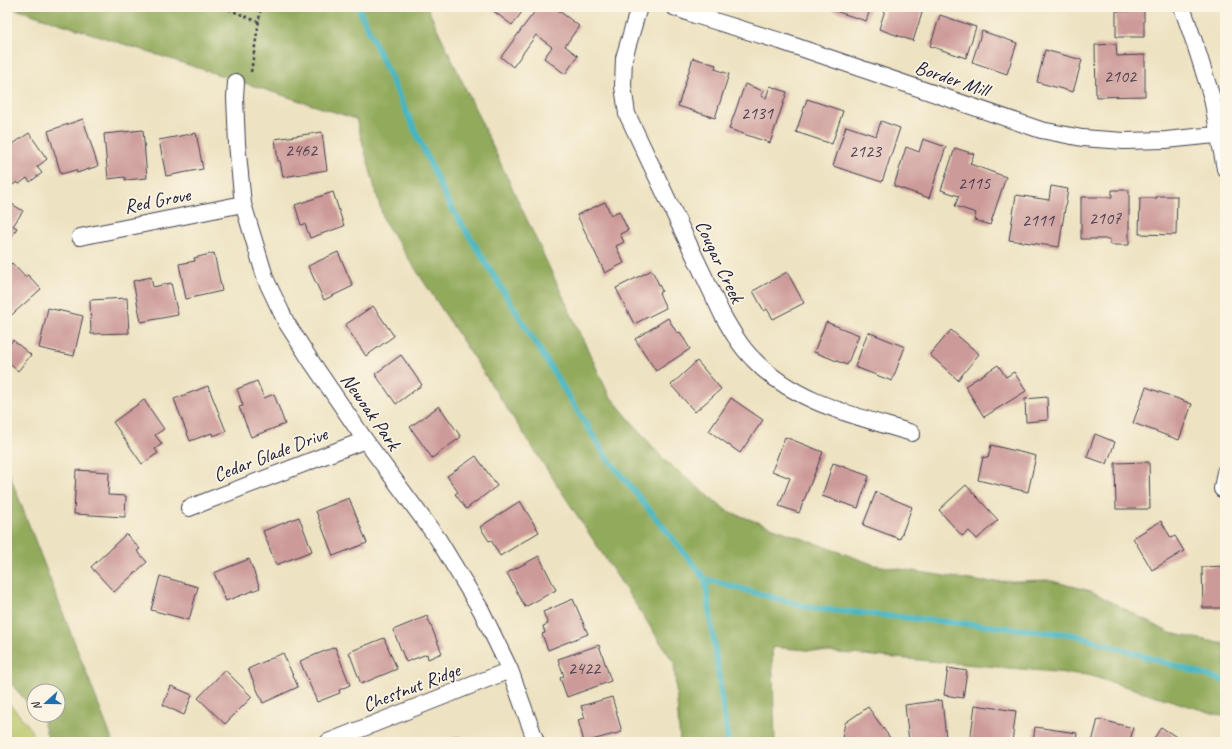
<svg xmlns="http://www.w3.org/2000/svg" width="1232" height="749" font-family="Caveat,sans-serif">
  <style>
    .green { fill: #b8c567; stroke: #6d7451 }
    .forest { fill: #92aa5c; stroke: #5a664c }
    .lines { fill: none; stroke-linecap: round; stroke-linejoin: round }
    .stream { stroke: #47b6c1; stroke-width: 6 }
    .building { fill: #cc9a98 }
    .minor-casing { stroke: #403f4f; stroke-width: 18 }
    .path { stroke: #403f4f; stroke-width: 2.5; stroke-dasharray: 3 3; stroke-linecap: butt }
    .minor { stroke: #fff; stroke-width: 16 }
    .labels { text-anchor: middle; stroke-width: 3.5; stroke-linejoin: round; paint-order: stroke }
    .number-label { font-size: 18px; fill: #4c4052 }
    .street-label { font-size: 20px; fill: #22223b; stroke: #fcf5e5 }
  </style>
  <rect width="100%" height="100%" fill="#fcf5e5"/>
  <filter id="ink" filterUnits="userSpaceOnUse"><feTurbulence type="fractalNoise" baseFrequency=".025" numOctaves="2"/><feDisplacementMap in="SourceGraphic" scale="8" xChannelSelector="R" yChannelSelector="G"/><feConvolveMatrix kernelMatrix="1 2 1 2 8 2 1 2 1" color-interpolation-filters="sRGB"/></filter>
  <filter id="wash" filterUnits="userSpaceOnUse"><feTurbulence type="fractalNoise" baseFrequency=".012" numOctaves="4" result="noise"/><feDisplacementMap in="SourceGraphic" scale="16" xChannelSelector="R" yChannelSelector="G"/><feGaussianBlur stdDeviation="0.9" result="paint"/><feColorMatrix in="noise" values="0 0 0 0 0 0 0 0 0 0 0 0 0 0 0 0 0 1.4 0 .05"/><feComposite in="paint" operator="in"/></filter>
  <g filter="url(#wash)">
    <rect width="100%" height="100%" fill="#ede2c1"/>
    <path class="green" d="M7 701 28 725 37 742H7Z"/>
    <path class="forest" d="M9 7H427L463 83 609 395 663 459 727 511 875 565 983 582 1048 580 1091 591 1170 633 1225 644V717L1088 675 772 647 775 742H680L674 663 384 221 356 119Z
      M7 468 113 742H49L43 721 38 715H58V691H34V710L7 679Z"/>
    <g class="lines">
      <path class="stream" d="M358 7 447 200 605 455 705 579 811 608 1075 635 1225 681
        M705 579 728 742"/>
    </g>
    <g id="blocks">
      <path class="building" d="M488 7H526L512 25Z
        M538 7H554L579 26 565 46 578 56 565 74 544 58 552 47 536 35 513 67 501 57Z
        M830 7H871L866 21 829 9Z
        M886 7H914L923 10 913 41 879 29Z
        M1116 11H1144V37H1116Z
        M940 15 976 27 966 58 930 46Z
        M982 31 1017 43 1007 74 972 62Z
        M1116 44 1117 56 1145 55V96L1096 97 1095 45Z
        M1045 50 1082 60 1073 92 1037 82Z
        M693 58 716 65 715 69 729 74 715 118 678 106Z
        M745 84 763 91 761 96 766 98 770 86 787 92 770 143 729 129Z
        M807 99 843 111 832 144 796 132Z
        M83 119 98 166 77 173 76 170 61 174 48 131Z
        M881 121 900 128 882 182 833 166 846 126 876 136Z
        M143 130 147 178 125 180V177L108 179 104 134Z
        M322 132 327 170 283 177 280 161H278L275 139Z
        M29 133 47 159 37 167 42 173 30 182 27 178 19 184 17 182 11 186 7 180V148Z
        M196 133 203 169 166 176 159 140Z
        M923 139 946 147 929 198 894 186 906 147 919 152Z
        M955 148 974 154 970 164 1006 177 990 225 974 220 976 213 955 206 959 196 941 190Z
        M1051 186 1068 189 1059 247 1009 240 1016 195 1049 200Z
        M1112 190H1129V245H1110V239H1081V197H1112Z
        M333 192 344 226 310 238 305 224 301 225 295 205Z
        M1157 196H1177L1176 235 1139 234 1140 198H1157Z
        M7 201 23 211 13 226 17 228 7 244Z
        M605 202 611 215 619 211 628 230 620 234 624 242 616 246 624 263 605 273 577 215Z
        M338 252 353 286 324 300 308 266Z
        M214 253 222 291 186 299 179 264 195 261 194 258Z
        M12 263 25 277 28 275 41 289 7 319V268Z
        M652 270 662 291 659 293 666 308 634 324 616 288Z
        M787 272 804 303 773 319 767 309 764 311 753 291Z
        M151 277 153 287 171 283 178 315 141 322 133 281Z
        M127 298 129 333 91 334 90 300Z
        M373 306 394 336 366 356 345 325Z
        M48 308 83 316 74 356 39 348Z
        M668 318 677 333 680 332 690 349 656 371 635 339Z
        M826 322 859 335 847 365 814 352Z
        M951 330 979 354 958 380 930 355Z
        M868 332 905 347 892 381 855 367Z
        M13 340 31 355 18 371 7 362V347Z
        M401 355 422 385 396 404 375 374Z
        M697 361 721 389 695 412 671 385Z
        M998 365 1006 377 1014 372 1026 391 984 417 965 386Z
        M257 381 264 398 274 394 285 424 251 437 239 407 243 406 237 389Z
        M208 386 226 431 213 436 212 433 190 441 174 399Z
        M1146 387 1192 404 1179 440 1133 423Z
        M1047 397 1048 420 1026 422 1025 399Z
        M731 398 763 420 740 453 709 431Z
        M144 400 164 429 155 435 162 444 155 449 158 453 142 464 113 422Z
        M439 406 461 437 432 458 410 427Z
        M1095 434 1115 442 1107 464 1087 457Z
        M785 437 823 452 799 513 779 506 790 478 772 471Z
        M991 445 1036 456 1028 492 978 480 983 457 988 458Z
        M476 456 497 486 466 509 455 494 458 492 447 476Z
        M1149 462 1150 509H1116L1115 463Z
        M833 463 869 476 858 508 822 496Z
        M76 470 109 472 108 495 126 496 125 517 74 514Z
        M966 485 998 520 977 539 969 531 962 536 939 510Z
        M876 492 912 507 900 539 863 525Z
        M349 498 367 543 333 556 316 511Z
        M520 501 539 532 500 556 491 540 489 541 480 527Z
        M299 517 312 551 276 565 263 531Z
        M1161 521 1171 538 1175 536 1184 551 1152 570 1133 538Z
        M126 534 140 549 137 551 147 562 114 592 91 567Z
        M539 556 556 590 525 607 507 573Z
        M249 559 260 588 226 601 214 573Z
        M1225 566V608H1203L1202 567Z
        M160 576 198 587 189 620 151 610Z
        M573 599 588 634 548 650 542 634 545 633 543 626 548 624 543 612Z
        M427 616 442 653 428 659 427 654 406 662 393 630Z
        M384 638 397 669 361 684 349 652Z
        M599 645 611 681 567 697 560 678 564 676 558 659Z
        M335 647 350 685 339 690 340 693 317 702 300 661Z
        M283 653 298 687 263 703 248 669Z
        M948 668 967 671 963 698 944 695Z
        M225 670 252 697 225 724 198 698Z
        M171 686 192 695 184 715 163 705Z
        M612 697 622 732 584 742 578 720 585 718 581 706Z
        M942 700 946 738 909 742 905 705Z
        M975 705 1016 711 1012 742H970Z
        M868 707 893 742H838L842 739 845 723Z
        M1098 719 1133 728 1130 742H1092Z
        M1035 727 1077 733 1076 742H1033Z
        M1161 727 1184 742H1152Z
        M459 736 462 742H445Z"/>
    </g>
  </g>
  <g filter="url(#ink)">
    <use href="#blocks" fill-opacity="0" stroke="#403f4f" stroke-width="1"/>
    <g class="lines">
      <defs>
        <path id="minor" d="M639 7 624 58 623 86 627 114 722 314C731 330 740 346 753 359 794 403 857 416 912 433
          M674 7 695 15 780 41 1041 130 1082 138 1124 141 1166 140 1225 134
          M1182 7 1196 47 1212 98 1225 169
          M236 82 235 97 237 144 243 204 266 280 286 322 311 361 365 440 438 539 481 610 510 670 536 742
          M80 237 243 204
          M1222 489 1225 472
          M189 508 365 440
          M328 742 510 670"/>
      </defs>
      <use href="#minor" class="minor-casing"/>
      <path class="path" d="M223 7 259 22
        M251 72 261 7"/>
      <use href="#minor" class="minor"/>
    </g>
  </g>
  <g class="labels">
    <g class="number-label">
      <text x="1120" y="82">2102</text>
      <text x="757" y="119">2131</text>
      <text x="301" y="156">2462</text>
      <text x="865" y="157">2123</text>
      <text x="974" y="189">2115</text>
      <text x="1105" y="224">2107</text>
      <text x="1038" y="226">2111</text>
      <text x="584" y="674">2422</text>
    </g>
    <g class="street-label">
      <text transform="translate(952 78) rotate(19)" y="7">Border Mill</text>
      <text transform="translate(157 200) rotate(-11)" y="7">Red Grove</text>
      <text transform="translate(720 261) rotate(65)" y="7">Cougar Creek</text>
      <text transform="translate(371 411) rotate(55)" y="7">Newoak Park</text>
      <text transform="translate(270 454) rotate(-21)" y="7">Cedar Glade Drive</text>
      <text transform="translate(411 687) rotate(-21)" y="7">Chestnut Ridge</text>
    </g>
  </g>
  <rect width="1232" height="749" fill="none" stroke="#fcf5e5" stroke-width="24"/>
  <g transform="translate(46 703) rotate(249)"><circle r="19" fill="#fcf5e5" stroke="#a5a1a1"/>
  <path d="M0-3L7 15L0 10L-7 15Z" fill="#1f6fb2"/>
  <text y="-6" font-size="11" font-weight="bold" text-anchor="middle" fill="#22223b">N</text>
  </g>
</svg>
